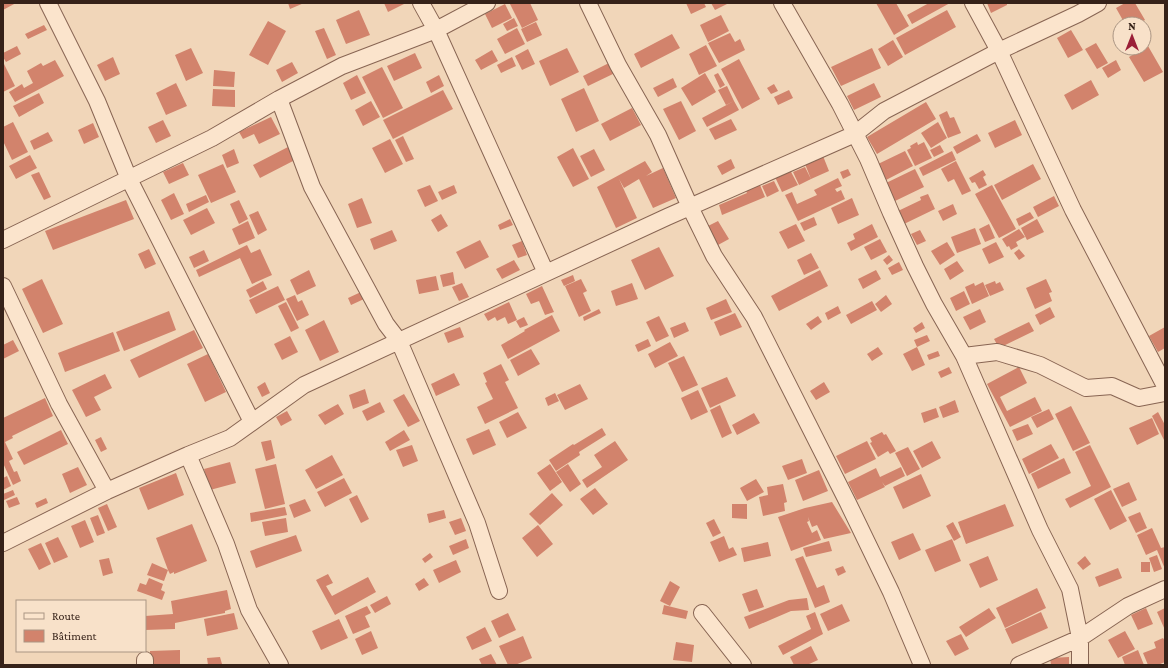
<svg xmlns="http://www.w3.org/2000/svg" width="1168" height="668" font-family="'Crimson Pro',serif">
  <style>
    .building { fill: #d2836c }
    .lines { fill: none; stroke-linecap: round; stroke-linejoin: round }
    .minor-casing { stroke: #886553; stroke-width: 18 }
    .minor { stroke: #fbe4cc; stroke-width: 16 }
  </style>
  <rect width="100%" height="100%" fill="#f1d6b9"/>
  <path class="building" d="M3 3H16L3 10Z
    M288 3H304L290 9Z
    M384 3H403L404 4 388 12Z
    M511 3H530L538 20 522 28 510 4Z
    M686 3H704L706 7 691 14Z
    M711 3H729L715 10Z
    M876 3H896L909 26 894 35Z
    M929 3H950L912 24 907 15Z
    M987 3H1007V5L991 13Z
    M1125 3H1135L1145 20 1138 24H1125L1116 8Z
    M505 4 512 18 492 28 485 14Z
    M359 10 370 35 346 44 336 20Z
    M947 10 956 27 905 55 896 38Z
    M721 15 729 31 708 42 700 25Z
    M514 18 518 26 507 31 503 24Z
    M268 21 286 31 268 65 249 55Z
    M536 22 542 35 527 42 521 29Z
    M44 25 47 30 28 39 25 34Z
    M324 28 336 55 327 59 315 31Z
    M517 28 525 44 505 54 497 39Z
    M1071 30 1083 50 1068 58 1057 38Z
    M730 33 735 42 740 39 745 50 719 63 708 43Z
    M672 34 680 48 641 68 634 54Z
    M893 40 903 57 888 66 878 49Z
    M1096 43 1108 63 1097 69 1085 49Z
    M706 45 717 66 699 75 689 54Z
    M17 46 21 54 6 62 3 57V53Z
    M1148 46 1163 72 1144 82 1129 57Z
    M191 48 203 73 186 81 175 55Z
    M567 48 579 72 550 86 539 61Z
    M872 48 881 68 841 86 831 67Z
    M528 49 535 64 522 70 515 56Z
    M492 50 498 61 481 70 475 60Z
    M415 53 422 68 394 81 387 66Z
    M113 57 120 74 105 81 97 65Z
    M512 57 516 66 501 73 497 65Z
    M739 59 760 99 742 109 721 69Z
    M55 60 64 76 15 102 9 92 22 84 24 88 33 83 27 71 41 63 43 66Z
    M1116 60 1121 70 1108 78 1102 68Z
    M3 62 15 86 3 92Z
    M292 62 298 73 282 82 276 70Z
    M609 63 615 73 588 86 583 76Z
    M382 67 403 108 383 118 362 77Z
    M214 70 235 72 234 87 213 86Z
    M705 73 716 92 692 106 681 88Z
    M718 73 725 85 720 88 714 75Z
    M357 75 366 93 351 100 343 83Z
    M439 75 444 86 431 93 426 82Z
    M673 78 677 87 658 97 653 88Z
    M1091 80 1099 95 1072 110 1064 95Z
    M176 83 187 106 166 115 156 93Z
    M874 83 881 97 854 110 847 96Z
    M774 84 778 91 771 94 767 88Z
    M727 86 734 101 726 105 718 90Z
    M584 88 599 121 576 132 561 99Z
    M213 89 235 90V107L212 106Z
    M443 90 453 109 393 139 383 120Z
    M789 90 793 98 778 105 774 97Z
    M39 93 44 103 19 117 13 106Z
    M371 101 380 117 363 126 355 110Z
    M681 101 696 131 679 140 663 109Z
    M734 101 739 110 707 127 702 118Z
    M926 102 936 119 877 154 867 137Z
    M632 108 641 125 610 141 601 124Z
    M947 111 950 118 954 117 961 133 948 138 939 115Z
    M271 117 280 134 259 144 254 134 243 139 239 132Z
    M731 119 737 130 715 140 709 129Z
    M163 120 171 136 156 143 148 127Z
    M1015 120 1022 135 995 148 988 133Z
    M13 122 28 152 12 160 3 141V127Z
    M938 122 947 138 931 148 921 133Z
    M93 123 99 137 84 144 78 130Z
    M48 132 53 141 34 150 30 141Z
    M977 134 981 141 957 154 953 147Z
    M403 136 414 159 406 162 395 140Z
    M390 139 403 164 385 173 372 148Z
    M917 142 918 145 924 142 932 158 915 166 907 150 911 148 910 146Z
    M940 145 944 152 934 157 930 150Z
    M288 147 295 160 260 178 253 165Z
    M573 148 589 179 573 187 557 157Z
    M234 149 239 163 227 168 222 155Z
    M594 149 605 170 591 177 580 156Z
    M905 151 913 166 886 180 878 164Z
    M952 151 956 160 923 176 919 168Z
    M30 155 37 168 16 179 9 166Z
    M823 156 829 171 811 179 805 164Z
    M731 159 735 168 722 175 717 166Z
    M645 161 652 172 646 176 663 168 676 198 653 208 639 179 624 188 619 179 637 218 616 228 597 187Z
    M956 161 971 191 962 195 954 179 948 182 941 169Z
    M183 163 189 175 169 184 163 172Z
    M223 164 236 192 211 203 198 175Z
    M1033 164 1041 179 1002 200 994 185Z
    M805 167 811 179 799 185 793 172Z
    M848 169 851 175 843 179 840 172Z
    M915 169 924 187 895 201 886 183Z
    M790 170 798 185 782 192 775 177Z
    M983 170 986 175 983 177 987 185 979 189 975 182 972 183 969 178Z
    M39 172 51 197 44 200 31 175Z
    M838 178 842 186 835 189 837 192 841 190 845 199 798 221 785 195 792 192 797 204 817 195 814 190Z
    M774 181 779 191 767 197 762 186Z
    M430 185 438 201 425 207 417 190Z
    M454 185 457 193 442 200 438 192Z
    M760 185 765 197 722 215 719 205 747 193 746 191Z
    M992 185 1016 229 999 238 975 194Z
    M174 193 184 214 171 220 161 200Z
    M928 194 935 209 904 224 898 211 921 200 920 197Z
    M206 195 209 202 189 212 186 204Z
    M1054 196 1059 206 1038 217 1033 207Z
    M362 198 372 223 357 228 348 204Z
    M852 198 859 215 838 224 831 208Z
    M126 200 134 219 53 250 45 231Z
    M239 200 248 219 239 224 230 204Z
    M953 204 957 214 943 221 938 211Z
    M207 208 215 223 191 235 183 220Z
    M258 211 267 230 258 235 249 215Z
    M1030 212 1034 218 1019 226 1016 219Z
    M441 214 448 226 438 232 431 220Z
    M814 217 817 225 804 231 800 223Z
    M510 219 513 225 500 230 498 225Z
    M1037 219 1044 232 1027 240 1021 228Z
    M248 221 255 238 239 245 232 229Z
    M718 221 729 239 718 245 708 226Z
    M796 224 805 241 788 249 779 232Z
    M872 224 878 237 851 251 847 243 855 239 853 234Z
    M989 224 995 238 985 242 979 229Z
    M975 228 981 244 957 253 951 237Z
    M1019 229 1025 237 1016 242 1018 246 1011 250 1009 246 1007 247 1002 239Z
    M392 230 397 241 374 250 370 239Z
    M920 230 926 241 917 245 911 234Z
    M880 239 887 252 871 260 864 247Z
    M480 240 489 257 465 269 456 252Z
    M522 241 527 255 518 258 512 245Z
    M947 242 955 255 940 265 931 251Z
    M996 242 1004 257 989 264 982 249Z
    M247 245 251 253 260 249 272 275 252 284 240 258 199 277 196 270Z
    M659 247 674 276 645 290 631 260Z
    M149 249 156 264 145 269 138 254Z
    M1019 249 1025 256 1019 260 1014 253Z
    M204 250 209 261 194 268 189 257Z
    M811 253 819 268 804 275 797 260Z
    M889 255 893 260 887 265 883 260Z
    M514 260 520 270 502 279 496 269Z
    M957 261 964 271 950 280 944 269Z
    M899 262 903 270 892 275 888 268Z
    M309 270 316 286 297 295 290 280Z
    M820 270 828 286 779 311 771 296Z
    M876 270 881 279 863 289 858 279Z
    M453 272 455 284 443 287 440 275Z
    M573 275 575 281 564 286 561 280Z
    M436 276 439 290 419 294 416 280Z
    M42 279 63 324 43 333 22 289Z
    M581 279 587 291 583 293 591 311 579 317 565 286Z
    M1046 279 1052 292 1049 293 1052 301 1035 309 1026 288Z
    M263 281 267 289 250 298 246 290Z
    M995 281 996 284 1000 282 1004 290 990 296 985 285Z
    M983 282 989 296 972 304 965 287 974 283 975 286Z
    M462 283 469 297 459 301 452 287Z
    M632 283 638 299 616 306 611 291Z
    M278 286 285 300 256 314 249 300Z
    M542 286 554 312 545 315 539 301 531 304 526 294Z
    M964 291 970 304 956 311 950 298Z
    M361 292 364 299 351 305 348 298Z
    M295 295 298 302 302 300 309 315 297 321 286 299Z
    M886 295 892 304 881 312 875 304Z
    M726 299 732 312 711 320 706 308Z
    M872 301 877 310 851 324 846 315Z
    M286 302 299 328 291 332 278 306Z
    M509 302 517 320 508 324 505 317 497 321 495 317 488 321 484 314Z
    M838 306 841 313 828 320 825 313Z
    M1050 307 1055 317 1040 325 1035 315Z
    M599 309 601 313 584 321 583 317Z
    M980 309 986 322 970 330 963 317Z
    M169 311 176 330 124 351 116 332Z
    M735 313 742 327 720 336 714 322Z
    M552 315 560 331 508 359 501 345 525 331 524 330Z
    M659 316 669 336 656 342 646 322Z
    M818 316 822 322 811 330 806 324Z
    M524 317 528 325 520 328 516 321Z
    M324 320 339 352 320 361 305 330Z
    M685 322 689 331 674 338 670 328Z
    M922 322 925 328 916 333 913 328Z
    M1029 322 1034 331 999 348 994 339Z
    M460 327 464 337 448 343 444 333Z
    M1165 327V348L1158 352 1149 336Z
    M194 330 203 348 139 378 130 360Z
    M113 332 120 351 65 372 58 353Z
    M927 335 930 341 917 347 914 340Z
    M290 336 298 352 282 360 274 344Z
    M648 339 651 346 638 352 635 345Z
    M13 340 19 351 3 359V345Z
    M670 342 678 356 655 368 648 354Z
    M878 347 883 354 872 361 867 354Z
    M917 347 925 365 912 371 903 354Z
    M531 349 540 364 518 376 510 360Z
    M938 351 940 356 929 360 927 355Z
    M208 354 226 392 205 402 187 364Z
    M684 356 698 385 682 392 668 363Z
    M501 364 509 380 505 382 518 408 485 424 477 407 493 399 485 383 487 382 483 373Z
    M949 367 952 373 941 378 938 372Z
    M1019 367 1027 383 1000 397 1007 411 1035 397 1042 411 1010 427 987 384Z
    M454 373 460 385 436 396 431 384Z
    M105 374 112 388 94 397 101 410 86 417 72 390Z
    M727 377 736 396 710 408 701 388Z
    M265 382 270 393 262 397 257 387Z
    M824 382 830 392 816 400 810 391Z
    M580 384 588 399 565 410 557 395Z
    M365 389 369 403 353 409 349 395Z
    M698 390 708 412 691 420 681 398Z
    M555 393 559 401 548 406 545 398Z
    M404 394 420 421 408 427 393 400Z
    M45 398 53 416 12 436 13 438 5 442 13 459 9 461 14 472 17 471 21 481 13 485 3 463V418Z
    M955 400 959 412 943 418 939 407Z
    M380 402 385 412 367 421 362 411Z
    M338 404 344 414 325 425 318 415Z
    M720 405 732 433 722 438 710 410Z
    M1071 406 1090 443 1073 451 1055 414Z
    M936 408 939 417 924 423 921 413Z
    M1049 409 1054 419 1037 428 1031 417Z
    M287 411 292 420 281 426 276 417Z
    M518 412 527 428 507 438 499 422Z
    M1158 412 1165 425V442L1152 416Z
    M754 413 760 423 737 435 732 425Z
    M1152 418 1159 434 1137 445 1129 428Z
    M1028 424 1033 434 1017 441 1012 430Z
    M602 428 606 435 579 452 580 455 556 471 549 460 573 444 574 445Z
    M489 429 496 445 473 455 466 439Z
    M61 430 68 444 24 465 17 452Z
    M404 430 410 440 390 451 385 442Z
    M882 432 884 435 886 434 896 451 890 454 888 451 878 457 870 443 872 442 870 438Z
    M101 437 107 449 101 452 95 440Z
    M271 440 275 458 266 461 261 442Z
    M615 441 628 460 587 488 582 480 602 467 594 455Z
    M867 441 876 459 845 474 836 456Z
    M932 441 941 458 922 468 913 451Z
    M1051 444 1059 458 1029 474 1022 459Z
    M412 445 418 461 403 467 396 450Z
    M1090 445 1111 487 1070 508 1065 499 1091 486 1075 452Z
    M908 447 920 469 907 476 895 453Z
    M332 455 343 475 316 489 305 470Z
    M1064 458 1071 473 1038 489 1031 474Z
    M802 459 807 473 788 480 782 466Z
    M230 462 236 483 210 490 204 469Z
    M276 464 285 504 265 509 255 469Z
    M550 464 562 482 550 491 537 473Z
    M568 464 581 484 570 492 556 472Z
    M78 467 87 485 70 493 62 474Z
    M901 467 905 476 885 486 882 482 885 487 857 500 848 482 876 468 880 477Z
    M819 470 828 491 803 501 795 480Z
    M176 473 184 495 148 510 139 488Z
    M921 474 931 496 903 509 893 487Z
    M7 476 11 486 3 490V478Z
    M344 478 352 493 325 507 317 492Z
    M756 479 764 492 747 501 740 488Z
    M1129 482 1137 500 1122 507 1113 489Z
    M783 484 787 502 784 503 785 511 763 516 759 497 768 495 767 487Z
    M595 488 608 504 593 515 580 499Z
    M13 490 15 495 4 500 3 494Z
    M1111 490 1127 521 1110 530 1094 499Z
    M552 493 563 505 540 525 529 514Z
    M357 495 369 519 361 523 349 499Z
    M17 497 20 504 9 508 6 501Z
    M46 498 48 503 37 508 35 503Z
    M305 499 311 511 294 518 289 505Z
    M832 502 851 533 824 539 817 525 812 527 808 517 809 521 807 522 812 533 817 530 821 540 791 551 778 517 805 508Z
    M107 504 117 527 108 531 98 508Z
    M732 504H747V519L732 518Z
    M1005 504 1014 526 966 544 958 522Z
    M285 507 287 515 251 522 250 513Z
    M444 510 446 518 429 523 427 514Z
    M1140 512 1147 528 1136 533 1128 517Z
    M98 515 105 533 97 536 90 518Z
    M286 518 288 532 265 536 262 522Z
    M461 518 466 531 455 535 449 522Z
    M714 519 721 533 713 537 706 523Z
    M85 520 94 542 80 548 71 526Z
    M953 522 961 537 954 541 946 526Z
    M192 524 207 561 174 574V572L170 574 168 570 164 581 147 575 152 563 168 570 156 538Z
    M538 525 553 544 537 557 522 538Z
    M1152 528 1161 548 1165 547V569L1157 550 1146 555 1137 535Z
    M913 533 921 550 899 560 891 542Z
    M296 535 302 551 256 568 250 551Z
    M724 536 729 549 733 547 737 555 719 562 710 542Z
    M58 537 68 557 54 563 45 543Z
    M466 539 469 548 453 555 449 546Z
    M952 539 961 561 935 572 925 550Z
    M829 541 832 551 806 557 803 548Z
    M768 542 771 556 744 562 741 548Z
    M41 543 51 564 39 570 28 549Z
    M430 553 433 557 425 563 422 559Z
    M1157 555 1162 569 1154 572 1149 558Z
    M803 556 817 588 824 585 830 602 815 608 795 559Z
    M988 556 998 580 980 588 969 564Z
    M1085 556 1091 564 1083 570 1077 563Z
    M109 558 113 573 103 576 99 560Z
    M456 560 461 572 439 583 433 570Z
    M1141 562H1150V572H1141Z
    M843 566 846 572 838 576 835 569Z
    M1118 568 1122 578 1099 587 1095 577Z
    M328 574 333 583 326 586 332 596 368 577 376 592 335 615 316 580Z
    M149 578 163 584 161 590 165 592 162 600 137 591 140 583 146 585Z
    M424 578 429 585 419 591 415 584Z
    M670 581 680 587 670 606 660 601Z
    M1037 588 1046 608 1005 628 996 608Z
    M757 589 764 607 749 612 742 594Z
    M227 590 231 609 225 611V613L175 623V629L145 630V616L173 614 171 601Z
    M387 596 391 604 375 613 370 605Z
    M807 598 809 610 791 611 749 629 744 617 789 600Z
    M842 604 850 621 828 631 820 614Z
    M664 605 688 611 686 619 662 614Z
    M367 606 371 613 365 616 370 627 353 634 345 616Z
    M989 608 996 618 966 637 959 627Z
    M1146 608 1153 624 1138 630 1131 615Z
    M1165 608V630L1157 612Z
    M815 612 823 634 783 655 778 646 811 629 806 616Z
    M1041 612 1048 628 1012 644 1005 629Z
    M234 613 238 629 207 636 204 619Z
    M508 613 516 630 499 638 491 621Z
    M339 619 348 638 321 650 312 631Z
    M485 627 492 641 472 650 466 637Z
    M371 631 378 648 362 655 355 639Z
    M1125 631 1135 649 1118 658 1108 640Z
    M961 634 969 649 955 656 946 641Z
    M523 636 532 658 515 665H508L499 646Z
    M1163 638 1165 641V662L1158 665H1148L1143 653 1156 648 1154 642Z
    M676 642 694 645 692 662 673 660Z
    M811 646 818 660 807 665H794L790 657Z
    M180 650V665H147V653H150V651Z
    M1138 650 1144 665H1125L1122 657Z
    M491 654 497 665H482L479 659Z
    M220 657 222 664 208 665 207 658Z
    M1069 657V665H1051L1050 658Z"/>
  <g class="lines">
    <defs>
      <path id="minor" d="M48 3 97 101 129 179 252 422
        M421 3 436 30 546 273
        M588 3 618 65 658 135 690 207 714 256 754 317 848 503 891 592 922 665
        M782 3 840 104 868 159 891 213 915 266 934 304 964 356 1040 530 1070 589 1080 638V665
        M973 3 999 51 1073 210 1165 386
        M279 99 312 187 386 324 399 341 477 523 499 591
        M3 240 212 138 279 99 342 66 436 30 487 3
        M3 286 59 404 107 491
        M964 356 997 352 1040 365 1086 388 1112 386 1139 398 1165 393
        M188 455 226 544 249 610 280 665
        M3 543 107 491 188 455 230 438 304 385 667 217 855 134 884 111 999 51 1078 14 1098 3
        M702 613 743 665
        M145 665V660
        M1019 665 1080 638 1128 606 1165 589"/>
    </defs>
    <use href="#minor" class="minor-casing"/>
    <use href="#minor" class="minor"/>
  </g>
  <rect width="1168" height="668" fill="none" stroke="#362219" stroke-width="8"/>
  <rect x="16" y="600" width="130" height="52" fill="#f8e1c9" stroke="#aa9583"/>
  <rect x="24" y="613" width="20" height="6" fill="#fbe4cc" stroke="#aa9583"/>
  <text x="52" y="620" font-size="12" fill="#362219">Route</text>
  <rect x="24" y="630" width="20" height="12" fill="#d2836c" stroke="#aa9583"/>
  <text x="52" y="640" font-size="12" fill="#362219">Bâtiment</text>
  <g transform="translate(1132 36)"><circle r="19" fill="#f8e1c9" stroke="#aa9583"/>
  <path d="M0-3L7 15L0 10L-7 15Z" fill="#9b1f37"/>
  <text y="-6" font-size="11" font-weight="bold" text-anchor="middle" fill="#362219">N</text>
  </g>
</svg>
